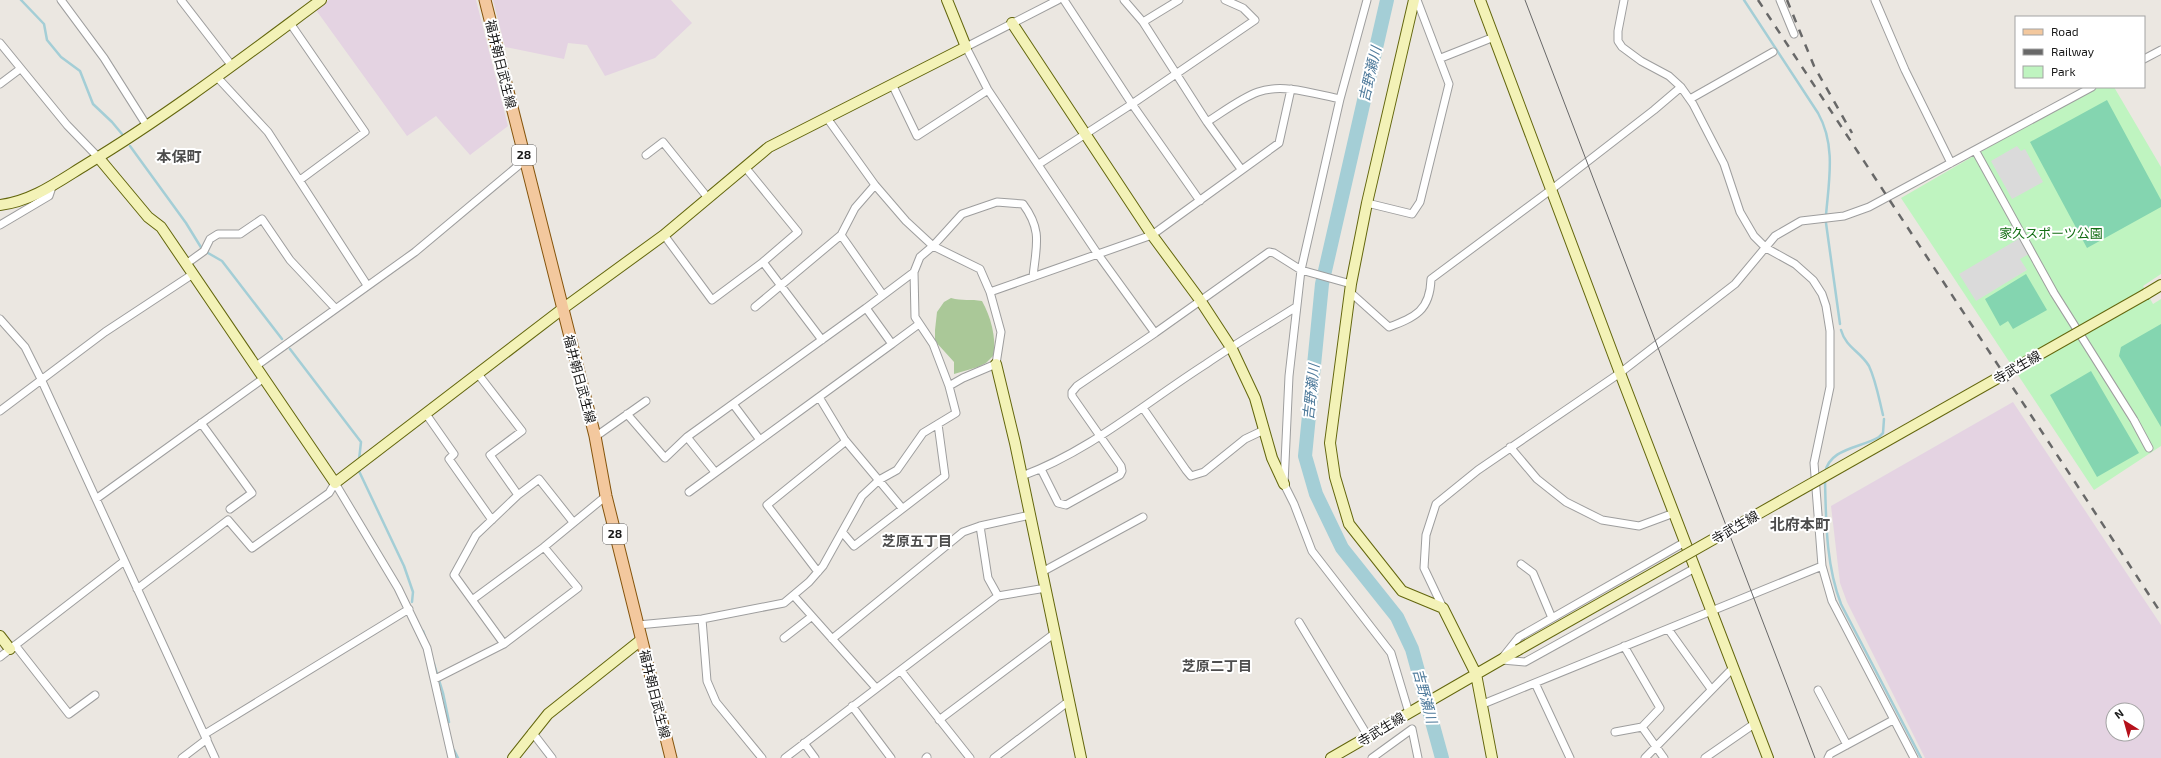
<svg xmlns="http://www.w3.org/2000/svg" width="2161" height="758" font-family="'Exo 2','Noto Sans JP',sans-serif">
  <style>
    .industrial { fill: #e4d3e2; fill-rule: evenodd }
    .forest { fill: #aac898 }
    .park { fill: #bff4c0 }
    .pitch { fill: #84d5b0 }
    .parking { fill: #dadada }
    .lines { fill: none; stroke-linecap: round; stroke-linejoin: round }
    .stream { stroke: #a4ced6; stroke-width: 2.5 }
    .river { stroke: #a4ced6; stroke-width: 14 }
    .street-casing { stroke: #9e9e9e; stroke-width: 9 }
    .secondary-casing { stroke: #63660d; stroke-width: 12 }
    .primary-casing { stroke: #85540c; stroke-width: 13 }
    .street { stroke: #fff; stroke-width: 7 }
    .secondary { stroke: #f3f2b7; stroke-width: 10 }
    .primary { stroke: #f3c89e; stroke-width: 11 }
    .tram { stroke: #686868; stroke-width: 1 }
    .rail { stroke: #686868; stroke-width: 2.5; stroke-dasharray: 8 8; stroke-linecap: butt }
    .secondary-bridge-casing { stroke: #63660d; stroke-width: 12; stroke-linecap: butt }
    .secondary-bridge { stroke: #f3f2b7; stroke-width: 10 }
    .labels { text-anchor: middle; stroke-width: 4; stroke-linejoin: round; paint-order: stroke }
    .shield { fill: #fff; stroke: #5f5f5f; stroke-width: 1 }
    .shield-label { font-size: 12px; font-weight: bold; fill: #1a1a1a }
    .street-label { font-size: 13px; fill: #1a1a1a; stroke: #fff }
    .park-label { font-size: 13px; fill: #136e14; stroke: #fff }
    .water-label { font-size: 14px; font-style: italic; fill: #4d799a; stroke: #fff }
    .neighbourhood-label { font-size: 14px; font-weight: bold; fill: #4d4d4d; stroke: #fff }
    .quarter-label { font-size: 15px; font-weight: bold; fill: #4d4d4d; stroke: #fff }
  </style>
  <rect width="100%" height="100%" fill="#ebe7e1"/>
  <path class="industrial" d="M329 0H476L508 126 470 155 436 116 407 136 316 10Z
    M493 0H671L692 23 655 58 605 76 587 45 568 43 564 59 505 47Z
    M2013 402 2161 625V758H1925L1847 602 1840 583 1831 506ZM2113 710H2137V734H2113Z"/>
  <path class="forest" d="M951 298C962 301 971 299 982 301 991 317 996 337 994 355L986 363 978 367 954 374V362L935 341V330L937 312 944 302Z"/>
  <path class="park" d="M2093 87H2114L2161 167V274L2143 286 2153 304 2161 299V446L2094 490 1901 198Z"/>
  <path class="pitch" d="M2107 100 2161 200V207L2087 248 2030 142Z
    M2026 274 2047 310 2013 329 2008 321 2000 326 1985 299Z
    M2161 324V427L2119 356 2121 347Z
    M2091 371 2139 453 2097 477 2050 395Z"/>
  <path class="parking" d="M2017 146 2021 151 2025 149 2043 182 2012 199 1991 161Z
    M2020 238 2029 254 2020 259 2027 270 1976 301 1959 274Z"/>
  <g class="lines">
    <path class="stream" d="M21 0 44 24 47 40 61 57 80 71 93 104 112 122 122 134
      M1744 0 1818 113C1836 145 1829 180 1826 215
      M130 146 186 223 202 249
      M1826 223 1840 324
      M208 253 222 261 282 339
      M1841 330C1846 348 1860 351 1869 366 1876 381 1879 399 1883 415
      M290 349 361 442 359 460
      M358 469 404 566 413 592 412 602
      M1825 473C1829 448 1861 448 1879 437L1883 433 1884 419
      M1825 480C1826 522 1826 565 1841 604L1921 758
      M423 631 425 637
      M434 664 443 693 449 722
      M454 750 458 758"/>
    <path class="river" d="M1387 0 1322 284 1305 456 1316 494 1342 548 1397 617 1412 649 1442 758"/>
    <defs>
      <path id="street" d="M61 0 104 58 147 126
        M181 0 232 66
        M1058 0 966 47 988 90 1097 253 1155 333 1269 252 1274 253 1301 270 1351 284
        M1064 0 1132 104 1200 201
        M1124 0 1143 22 1207 122 1241 169
        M1367 0 1340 99 1301 270 1289 376 1284 484 1294 504 1312 551 1391 653 1409 713
        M1624 0 1618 31V41L1622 47 1641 61 1669 76 1681 87 1693 104 1724 164 1740 212 1754 236 1766 248 1795 264 1813 280 1822 294 1826 306 1830 331V387L1814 463 1822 566 1832 601 1914 758
        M1780 0 1794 34
        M1875 0 1905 70 1951 163
        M1143 22 1179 0
        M290 23 365 132 300 180
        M0 43 67 125 98 157
        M1441 58 1494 37
        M2144 59 2161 50
        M217 77 268 132 367 285
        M0 84 20 69
        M892 84 917 136 988 90
        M1690 99 1773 52
        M1207 122C1223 112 1241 98 1258 92 1283 83 1315 94 1340 99
        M1975 150 2054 293 2134 420 2149 448
        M646 155 663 142 708 198
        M1039 164 1132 104 1255 20 1243 8 1225 0
        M745 167 798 232 763 262
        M1367 203 1412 214 1420 202 1449 84 1417 0
        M0 225 49 196 53 184
        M664 235 712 300 763 262 822 340
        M841 235 883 295
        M186 264 204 251 210 239 218 234H240L262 219 290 260 335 308
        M914 272 915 317 933 344 949 386
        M990 292 1152 235 1279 143 1291 89
        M1350 292 1389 327C1415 317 1430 311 1431 279L1552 189 1654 110 1681 87
        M755 307 841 235 855 208 875 185
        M866 308 914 272 920 257 933 246 962 214 997 202 1023 204C1043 231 1036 246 1033 277
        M0 319 25 347 41 379 215 758
        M892 344 919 324
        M256 366 415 252 525 160
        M478 374 522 431 490 455 518 495
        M733 404 760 440
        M1143 408 1186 470 1191 476 1204 472 1245 439 1264 430
        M0 411 105 332 193 274
        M426 414 454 454 449 459 492 520
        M627 414 665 458 687 437 866 308 892 344 819 397 845 440 902 508
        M201 423 252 493 230 509
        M595 437 646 401
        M687 437 715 472
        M1510 447 1537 479 1566 502 1602 520 1639 526 1674 513
        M1041 469 1058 503 1066 505 1120 475 1122 471 1121 466 1072 396V392L1077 386 1155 333
        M1022 476C1090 451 1145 403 1206 364 1235 344 1266 326 1296 307
        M335 483 398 588 427 648 452 758
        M689 492 819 397
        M96 499 264 378
        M843 533 854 546 945 476 938 424
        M1521 564 1533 573 1552 618
        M818 572 767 505 846 441
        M1042 572 1143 517
        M137 589 228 520 252 548 329 493 335 483
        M794 596 876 688
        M998 596 988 578 980 526 1030 515
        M472 600 544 547 606 496
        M1443 608 1424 568 1426 535 1436 504 1478 470 1620 373 1735 284 1775 236 1801 221 1844 216 1869 207 2092 87
        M702 619 707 681 716 702 762 758
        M1299 622 1369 738
        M638 625 702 619 784 603 809 582 823 566 862 496 879 480 897 470 923 433 956 413 949 386 963 378 996 364 1001 332 990 292 980 269 933 246 906 221 875 185 827 118
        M1668 629 1711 689
        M784 638 811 617
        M832 639 963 532 980 526
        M504 644 454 575 476 535 518 495 539 479 573 522
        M15 645 69 714 95 695
        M0 657 123 562
        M1503 657 1519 637 1685 542
        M1502 660 1525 662 1695 568
        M901 671 970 758
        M435 679 504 644 578 588 544 547
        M1535 683 1570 758
        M1818 690 1847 745
        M1483 704 1822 566
        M852 706 891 758
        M939 720 1055 633
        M1642 727 1664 758
        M532 732 552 758
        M1615 732 1642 727 1660 708 1624 646
        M205 734 409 609
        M804 743 815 758
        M182 758 207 739
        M785 758 998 596 1046 588
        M926 758 927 757
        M994 758 1069 701
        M1372 758 1412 729 1418 758
        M1645 758 1732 669
        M1705 758 1754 724
        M1828 758 1830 754 1893 720"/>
      <path id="secondary" d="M1414 0 1367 203 1351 284 1330 443 1335 477 1349 524 1402 591 1443 608 1476 674 1492 758
        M1480 0 1620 373 1768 758
        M1012 23 1152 235 1200 300 1232 349 1255 398 1272 458 1284 484
        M98 157 148 217 161 227 335 483 561 310 664 235 769 147 966 47 947 0
        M0 205C33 201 59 181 87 164 168 115 244 57 321 0
        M2146 294 2161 285
        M996 364 1015 443 1081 758
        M0 636 10 649
        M513 758 548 714 641 640
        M1331 758 1518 650"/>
      <path id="primary" d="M485 0 595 436 606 496 671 758"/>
    </defs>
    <use href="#street" class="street-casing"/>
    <use href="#secondary" class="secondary-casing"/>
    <use href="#primary" class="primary-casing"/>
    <use href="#street" class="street"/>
    <use href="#secondary" class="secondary"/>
    <use href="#primary" class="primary"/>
    <path class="tram" d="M1525 0 1815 758"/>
    <path class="rail" d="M1758 0 2161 613
      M1787 0 1814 66 1852 133"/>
    <defs>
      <path id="secondary-bridge" d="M1518 650 2146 294"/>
    </defs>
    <use href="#secondary-bridge" class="secondary-bridge-casing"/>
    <use href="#secondary-bridge" class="secondary-bridge"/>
  </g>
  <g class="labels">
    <g class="shield">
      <rect x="512" y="145" width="24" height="20" rx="3"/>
      <rect x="603" y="524" width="24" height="20" rx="3"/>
    </g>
    <g class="shield-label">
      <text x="524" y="159">28</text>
      <text x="615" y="538">28</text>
    </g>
    <g class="street-label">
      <text transform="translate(501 64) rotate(76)" y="5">福井朝日武生線</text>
      <text transform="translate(2017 367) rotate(-30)" y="5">寺武生線</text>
      <text transform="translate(580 379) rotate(75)" y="5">福井朝日武生線</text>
      <text transform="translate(1735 527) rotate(-30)" y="5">寺武生線</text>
      <text transform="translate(655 694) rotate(76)" y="5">福井朝日武生線</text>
      <text transform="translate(1381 729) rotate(-31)" y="5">寺武生線</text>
    </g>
    <g class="park-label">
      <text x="2051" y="238">家久スポーツ公園</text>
    </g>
    <g class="water-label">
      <text transform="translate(1370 74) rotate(-77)" y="5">吉野瀬川</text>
      <text transform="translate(1311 392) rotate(-84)" y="5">吉野瀬川</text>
      <text transform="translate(1425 696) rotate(75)" y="5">吉野瀬川</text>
    </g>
    <g class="neighbourhood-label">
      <text x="917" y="546">芝原五丁目</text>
      <text x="1217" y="671">芝原二丁目</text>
    </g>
    <g class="quarter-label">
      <text x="179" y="162">本保町</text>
      <text x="1800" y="530">北府本町</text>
    </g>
  </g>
  <rect x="2015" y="16" width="130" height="72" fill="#ffffff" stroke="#a3a3a3"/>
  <rect x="2023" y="29" width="20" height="6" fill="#f3c89e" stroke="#a3a3a3"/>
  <text x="2051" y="36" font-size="12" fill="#1a1a1a">Road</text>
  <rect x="2023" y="49" width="20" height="6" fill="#686868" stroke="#a3a3a3"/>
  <text x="2051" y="56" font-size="12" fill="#1a1a1a">Railway</text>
  <rect x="2023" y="66" width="20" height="12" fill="#bff4c0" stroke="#a3a3a3"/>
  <text x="2051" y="76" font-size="12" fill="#1a1a1a">Park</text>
  <g transform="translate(2125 722) rotate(323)"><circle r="19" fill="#ffffff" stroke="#a3a3a3"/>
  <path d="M0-3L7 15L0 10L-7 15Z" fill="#b5101b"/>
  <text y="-6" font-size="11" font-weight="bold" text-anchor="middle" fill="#1a1a1a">N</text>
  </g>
</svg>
